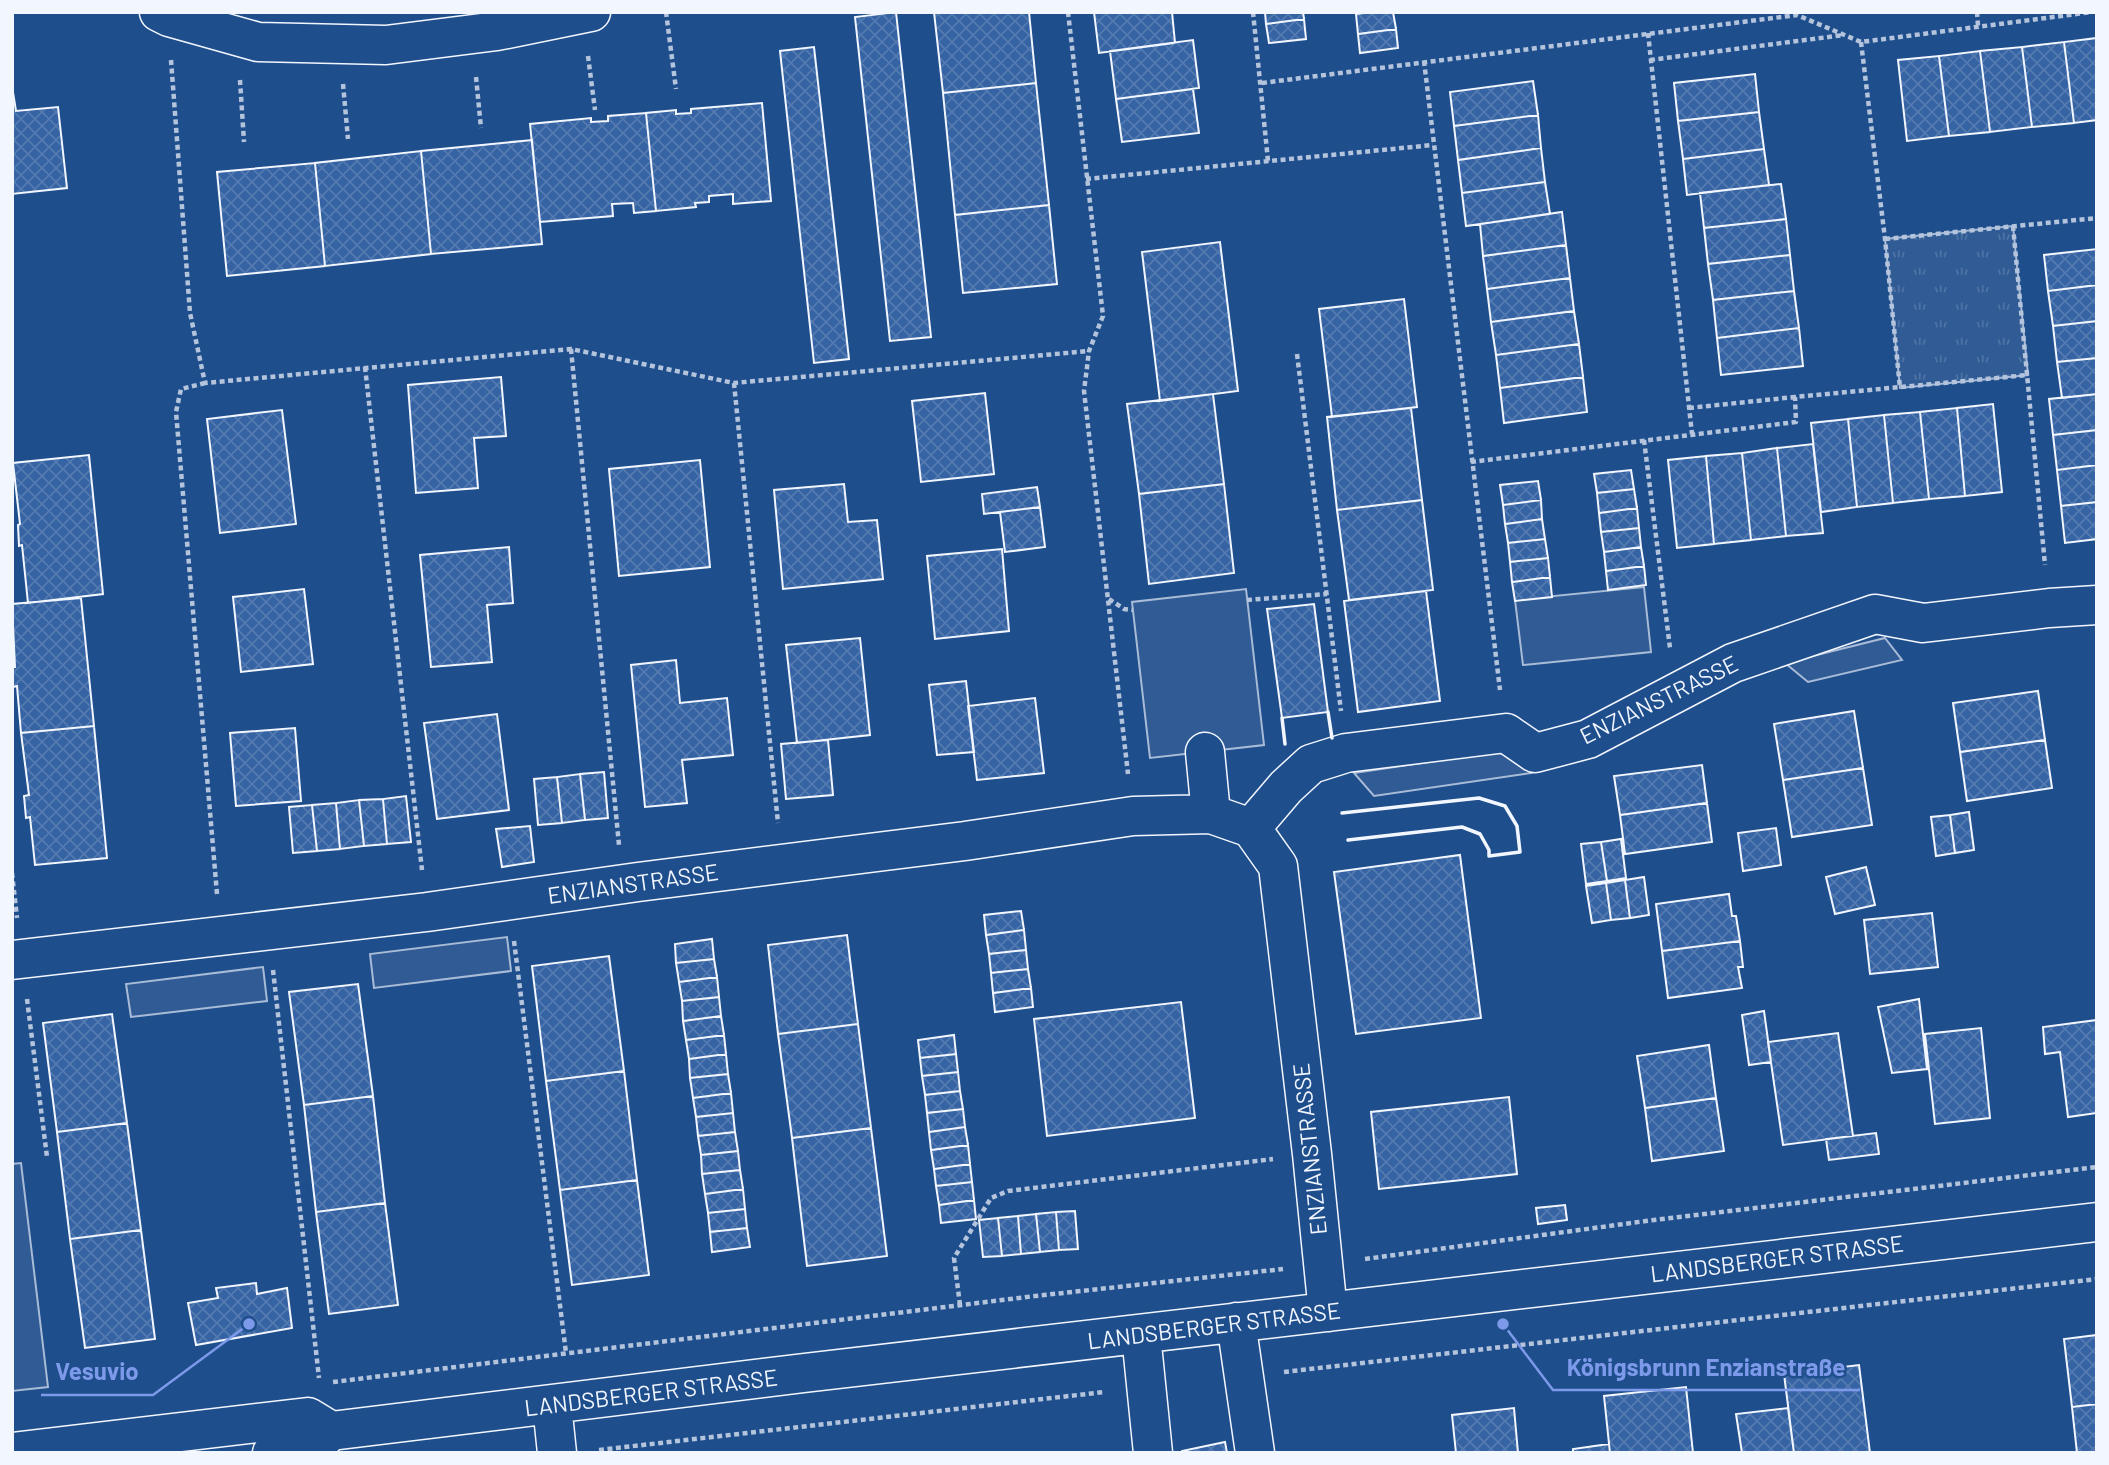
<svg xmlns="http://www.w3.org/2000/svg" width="2109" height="1465" font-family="Barlow,sans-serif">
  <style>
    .built { fill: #305b95; stroke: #a8bbd7; stroke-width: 2 }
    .park { fill: url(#park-tufts); stroke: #a8bbd7; stroke-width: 2 }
    .building { fill: url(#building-cross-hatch); stroke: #f2f6ff; stroke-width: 2 }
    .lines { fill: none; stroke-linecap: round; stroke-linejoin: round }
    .minor-casing { stroke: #f2f6ff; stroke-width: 41 }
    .path { stroke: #b3c4dc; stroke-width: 4.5; stroke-dasharray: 5 3.5; stroke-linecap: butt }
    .minor { stroke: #1f4e8c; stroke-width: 38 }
    .wall { stroke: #f2f6ff; stroke-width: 3.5 }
    .labels { text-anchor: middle; stroke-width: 5; stroke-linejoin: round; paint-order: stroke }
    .street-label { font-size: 23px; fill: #f2f6ff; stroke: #1f4e8c }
    .leader { fill: none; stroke: #7d9aea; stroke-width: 2.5 }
    .callout-dot { fill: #7d9aea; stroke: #1f4e8c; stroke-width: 2.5 }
    .callout-label { font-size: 24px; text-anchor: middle; font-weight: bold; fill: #7d9aea; stroke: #1f4e8c; stroke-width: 5; stroke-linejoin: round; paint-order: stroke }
  </style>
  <defs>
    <pattern id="park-tufts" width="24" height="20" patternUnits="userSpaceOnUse" patternTransform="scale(1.75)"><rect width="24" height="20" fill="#305b95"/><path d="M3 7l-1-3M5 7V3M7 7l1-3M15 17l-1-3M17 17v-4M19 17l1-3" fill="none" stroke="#4e73a5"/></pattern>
    <pattern id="building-cross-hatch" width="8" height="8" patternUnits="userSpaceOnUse" patternTransform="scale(1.75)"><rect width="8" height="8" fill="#3563a3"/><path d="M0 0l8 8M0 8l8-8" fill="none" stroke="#537ab1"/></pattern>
  </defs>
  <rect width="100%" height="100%" fill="#1f4e8c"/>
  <path class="built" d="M1644 587 1651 652 1523 665 1515 600Z
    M1246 589 1264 745 1150 758 1132 602Z
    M1885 638 1902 660 1808 682 1785 663Z
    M1510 750 1531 773 1374 796 1354 773Z
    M507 937 511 971 374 988 370 954Z
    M263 967 267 1001 131 1017 126 984Z
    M21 1163 48 1387 12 1391V1164Z"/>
  <path class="park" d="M2013 226 2028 375 1900 388 1885 239Z"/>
  <path class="building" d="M896 12 931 337 890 341 855 17Z
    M934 12H1029L1036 83 943 93Z
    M1094 12H1172L1175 43 1099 53Z
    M1265 12H1303L1304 19 1266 24Z
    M1372 12H1393L1396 29 1358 34 1356 14Z
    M1304 19 1306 39 1269 43 1266 24Z
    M1396 29 1398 48 1360 53 1358 34Z
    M2097 38V120L2074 123 2064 42Z
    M1193 40 1199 88 1116 99 1110 51Z
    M2064 42 2074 123 2032 127 2022 47Z
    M814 47 849 359 814 363 780 51Z
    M2022 47 2032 127 1990 132 1980 51Z
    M1980 51 1990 132 1949 136 1939 56Z
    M1939 56 1949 136 1907 141 1898 60Z
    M1755 74 1759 112 1678 121 1674 83Z
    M1533 81 1538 115 1454 126 1450 92Z
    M1036 83 1049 205 955 215 943 93Z
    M12 86 16 111 58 107 67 188 12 194Z
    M1193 89 1199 133 1122 142 1116 99Z
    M762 103 771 201 733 204V194L709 196V202L695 203 696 207 656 211 646 113 676 110V114L691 113V109Z
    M1759 112 1764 149 1683 159 1678 121Z
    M646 113 656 211 634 213 633 203 612 204 613 216 540 222 530 124 591 118V122L608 121V116Z
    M1538 115 1541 148 1458 160 1454 126Z
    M532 140 542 244 431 254 421 151Z
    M1541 148 1545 182 1462 193 1458 160Z
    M1764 149 1769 185 1687 195 1683 159Z
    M421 151 431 254 325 266 315 163Z
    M315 163 325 266 227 276 217 172Z
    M1545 182 1550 214 1466 226 1462 193Z
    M1781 184 1786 219 1704 228 1700 193Z
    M1049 205 1057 284 963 293 955 215Z
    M1562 212 1566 245 1483 256 1480 224Z
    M1786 219 1790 255 1708 264 1704 228Z
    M1220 242 1238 391 1160 401 1142 252Z
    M1566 245 1570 278 1487 289 1483 256Z
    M2097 249V285L2048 291 2044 255Z
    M1790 255 1794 291 1713 300 1708 264Z
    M1570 278 1574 311 1491 322 1487 289Z
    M2097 285V321L2053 326 2048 291Z
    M1794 291 1799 328 1717 338 1713 300Z
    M1404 299 1417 407 1332 417 1319 309Z
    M1574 311 1579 344 1496 355 1491 322Z
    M2097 321V358L2057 362 2053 326Z
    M1799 328 1803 366 1721 375 1717 338Z
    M1579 344 1583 377 1500 388 1496 355Z
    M2097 358V394L2062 398 2057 362Z
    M501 377 506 436 474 438 478 488 416 493 408 385Z
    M1583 377 1587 412 1504 423 1500 388Z
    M985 393 994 474 921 482 912 401Z
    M1213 394 1224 484 1139 494 1127 404Z
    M2097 394V430L2053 435 2049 399Z
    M1993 404 2002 492 1965 496 1957 408Z
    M1411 408 1422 500 1337 510 1327 417Z
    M1957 408 1965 496 1929 499 1920 412Z
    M282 410 296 524 220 533 207 419Z
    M1920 412 1929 499 1893 503 1884 415Z
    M1884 415 1893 503 1857 507 1848 419Z
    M1848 419 1857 507 1821 512 1811 423Z
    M2097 430V465L2057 470 2053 435Z
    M1813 444 1823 533 1786 536 1777 448Z
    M1777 448 1786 536 1751 540 1742 453Z
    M1742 453 1751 540 1714 544 1706 456Z
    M89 455 103 594 28 603 22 545 19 546 18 525 20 524 13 463Z
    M1706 456 1714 544 1677 548 1668 460Z
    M700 460 710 567 619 576 609 469Z
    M2097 465V502L2061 506 2057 470Z
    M1631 470 1634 489 1597 493 1594 474Z
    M1538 481 1541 500 1503 505 1500 485Z
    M844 484 848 522 877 520 883 579 783 589 774 490Z
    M1224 484 1234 573 1149 584 1139 494Z
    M1037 487 1040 507 984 514 982 494Z
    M1634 489 1637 508 1599 513 1597 493Z
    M1422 500 1433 590 1349 600 1337 510Z
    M1541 500 1542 519 1505 524 1503 505Z
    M2097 502V539L2065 543 2061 506Z
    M1040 507 1045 547 1005 552 1000 512Z
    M1637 508 1639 528 1601 532 1599 513Z
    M1542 519 1545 539 1508 543 1505 524Z
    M1639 528 1641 547 1604 552 1601 532Z
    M1545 539 1548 558 1510 562 1508 543Z
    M509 547 513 603 487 605 492 662 431 667 420 555Z
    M1641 547 1644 566 1606 571 1604 552Z
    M1002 549 1009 631 935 639 927 556Z
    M1548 558 1550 577 1512 582 1510 562Z
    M1644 566 1646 585 1608 590 1606 571Z
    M1550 577 1552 597 1515 601 1512 582Z
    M304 589 313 664 241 672 233 597Z
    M1426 591 1440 701 1358 712 1344 601Z
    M81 598 94 726 21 733 17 686 13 687 12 675V667H15L12 604Z
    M1314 604 1328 712 1282 718 1267 609Z
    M860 638 870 735 797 743 786 645Z
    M676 660 680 703 727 698 733 755 682 760 687 803 645 807 631 665Z
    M966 681 974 752 937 755 929 685Z
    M2038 691 2045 740 1960 752 1953 703Z
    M1035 698 1044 773 977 780 968 706Z
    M1854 711 1863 768 1783 780 1774 724Z
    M497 714 509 810 437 819 424 723Z
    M94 726 107 858 35 865 30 817 26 818 24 796 29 795 21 733Z
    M295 728 301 801 236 806 230 733Z
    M828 740 833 795 786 799 781 744Z
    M2045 740 2052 788 1967 801 1960 752Z
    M1702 765 1707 803 1620 815 1614 776Z
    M1863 768 1872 825 1792 837 1783 780Z
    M604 772 608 818 585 820 580 774Z
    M580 774 585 820 562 823 557 777Z
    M557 777 562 823 538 825 534 779Z
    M406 796 411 842 387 844 383 799Z
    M383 799 387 844 364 846 359 800Z
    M359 800 364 846 340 849 336 803Z
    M336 803 340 849 317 851 312 805Z
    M1707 803 1712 842 1625 854 1620 815Z
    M312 805 317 851 293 853 289 807Z
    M1969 812 1974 850 1955 853 1950 815Z
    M1950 815 1955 853 1936 856 1931 817Z
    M530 826 534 862 502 867 496 829Z
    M1776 828 1781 865 1743 871 1738 833Z
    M1621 839 1626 878 1607 881 1601 842Z
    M1601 842 1607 881 1586 884 1581 844Z
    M1460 855 1481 1018 1356 1034 1334 872Z
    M1866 867 1875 905 1835 914 1826 877Z
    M1644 877 1649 915 1630 918 1625 880Z
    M1625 880 1630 918 1611 920 1606 883Z
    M1606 883 1611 920 1592 923 1586 886Z
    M1729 894 1732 916H1736L1740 941 1662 951 1656 904Z
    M1021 911 1024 930 986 935 984 915Z
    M1932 913 1938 967 1870 974 1864 920Z
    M1024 930 1026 950 989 954 986 935Z
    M847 935 858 1024 778 1034 768 945Z
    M712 939 714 959 676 963 675 944Z
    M1740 941 1743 967H1738L1742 988 1668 998 1662 951Z
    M1026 950 1028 969 991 973 989 954Z
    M609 956 624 1071 546 1081 532 966Z
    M714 959 717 977 679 982 676 963Z
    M1028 969 1031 988 993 993 991 973Z
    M717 977 719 997 682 1001 679 982Z
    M358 984 373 1096 304 1105 289 992Z
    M1031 988 1033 1007 995 1012 993 993Z
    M719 997 721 1016 683 1021 682 1001Z
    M1919 999 1927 1069 1892 1073 1878 1007Z
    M1181 1002 1195 1118 1047 1136 1034 1019Z
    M1764 1011 1771 1062 1749 1065 1742 1015Z
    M112 1014 127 1123 57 1132 43 1023Z
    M721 1016 724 1035 686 1040 683 1021Z
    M2097 1020V1113L2068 1117 2060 1052 2045 1054 2043 1027Z
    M858 1024 871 1128 792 1138 778 1034Z
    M1981 1028 1990 1118 1935 1124 1925 1034Z
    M1838 1033 1853 1136 1783 1145 1768 1042Z
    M724 1035 726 1054 689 1059 686 1040Z
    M954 1035 956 1054 920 1058 918 1040Z
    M1709 1045 1716 1098 1645 1108 1637 1056Z
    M726 1054 728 1074 690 1078 689 1059Z
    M956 1054 958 1072 922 1076 920 1058Z
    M624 1071 637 1180 560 1190 546 1081Z
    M958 1072 960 1091 925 1095 922 1076Z
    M728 1074 731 1093 693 1098 690 1078Z
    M960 1091 963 1109 927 1113 925 1095Z
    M731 1093 733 1113 696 1117 693 1098Z
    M373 1096 385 1203 316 1212 304 1105Z
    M1509 1097 1517 1174 1379 1189 1371 1112Z
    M1716 1098 1724 1151 1652 1161 1645 1108Z
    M963 1109 965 1127 929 1132 927 1113Z
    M733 1113 735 1132 698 1136 696 1117Z
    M127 1123 141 1230 70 1239 57 1132Z
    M965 1127 968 1145 931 1150 929 1132Z
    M871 1128 887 1256 807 1266 792 1138Z
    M735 1132 738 1151 701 1155 698 1136Z
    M1876 1133 1879 1154 1829 1160 1826 1139Z
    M968 1145 970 1164 934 1169 931 1150Z
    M738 1151 740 1170 702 1174 701 1155Z
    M970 1164 972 1182 936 1186 934 1169Z
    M740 1170 743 1189 705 1194 702 1174Z
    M637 1180 649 1275 572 1285 560 1190Z
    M972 1182 974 1200 939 1205 936 1186Z
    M743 1189 745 1209 708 1213 705 1194Z
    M974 1200 976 1219 941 1223 939 1205Z
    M385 1203 398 1305 329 1314 316 1212Z
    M1565 1205 1567 1220 1538 1224 1536 1208Z
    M745 1209 747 1228 710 1232 708 1213Z
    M1075 1211 1078 1249 1059 1250 1056 1212Z
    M1056 1212 1059 1250 1040 1252 1036 1214Z
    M1036 1214 1040 1252 1021 1254 1018 1216Z
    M1018 1216 1021 1254 1002 1256 998 1218Z
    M998 1218 1002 1256 983 1257 979 1220Z
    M747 1228 750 1247 712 1252 710 1232Z
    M141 1230 155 1339 85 1348 70 1239Z
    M256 1283 257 1294 287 1288 292 1328 196 1345 188 1303 218 1298 216 1288Z
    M2097 1335V1404L2072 1407 2064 1339Z
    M1859 1365 1870 1453H1794L1784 1374Z
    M1686 1387 1693 1453H1610L1604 1396Z
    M2097 1404V1453H2077L2072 1407Z
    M1514 1408 1518 1453H1456L1452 1415Z
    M1788 1408 1794 1453H1742L1736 1414Z
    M1225 1442 1227 1453H1182V1451Z
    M1609 1444 1610 1453H1573V1449Z"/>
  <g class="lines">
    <defs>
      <path id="minor" d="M159 12 169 17 258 42 386 45 497 31 591 12
        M1205 752 1211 814
        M1251 828 1286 787 1311 764 1346 753 1506 733 1535 753 1588 739 1733 663 1875 614 1923 623 2049 608 2097 605
        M12 960 427 912 638 882 965 841 1133 816 1211 814 1251 828 1278 866 1312 1154 1328 1312
        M1236 1322 1255 1453
        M1141 1335 1153 1453
        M552 1405 557 1453
        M12 1452 308 1417 331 1431
        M272 1453 314 1446 331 1431 804 1373 2097 1222"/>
    </defs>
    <use href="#minor" class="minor-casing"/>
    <path class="path" d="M666 12 676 89
      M1068 12 1103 316 1089 351 1084 391 1128 774
      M1253 12 1268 161
      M1977 12 1978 26
      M1648 33 1692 434
      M1861 42 1885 239 1900 388
      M588 56 595 110
      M171 60 190 313 205 383 571 349 734 383 1089 351
      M1650 60 1844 35
      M1424 61 1500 690
      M476 77 481 128
      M240 80 244 142
      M1262 83 1797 15 1861 42 2092 12
      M343 84 348 139
      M1086 179 1433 145
      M2013 226 2045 565
      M1885 239 2097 218
      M571 349 619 845
      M1297 354 1341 711
      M365 367 422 870
      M205 383 181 389 176 412 217 894
      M734 383 778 823
      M1689 408 1795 397
      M1644 440 1670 648
      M1471 462 1796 422 1795 397 2028 375
      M1109 599 1124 609 1133 610
      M1247 600 1327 594
      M12 873 17 918
      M514 941 566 1353
      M273 970 319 1378
      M27 999 47 1157
      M1365 1259 1646 1221 2097 1167
      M960 1305 954 1258 991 1198 1008 1191 1273 1159
      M1284 1372 2097 1279
      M333 1382 1035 1296 1283 1269
      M599 1450 1104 1392"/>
    <use href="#minor" class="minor"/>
    <path class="wall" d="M1328 712 1332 738
      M1282 718 1285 744
      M1342 813 1479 798 1505 806 1517 826 1520 852 1489 856V850L1480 834 1462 827 1348 840"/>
  </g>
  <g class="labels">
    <g class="street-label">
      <text transform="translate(1659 700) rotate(-26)" y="8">ENZIANSTRASSE</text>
      <text transform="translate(633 884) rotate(-8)" y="8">ENZIANSTRASSE</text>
      <text transform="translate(1310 1149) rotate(-96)" y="8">ENZIANSTRASSE</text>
      <text transform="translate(1777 1259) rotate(-7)" y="8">LANDSBERGER STRASSE</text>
      <text transform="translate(1214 1326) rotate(-7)" y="8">LANDSBERGER STRASSE</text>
      <text transform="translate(651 1393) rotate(-7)" y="8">LANDSBERGER STRASSE</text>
    </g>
  </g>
  <path class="leader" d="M1503 1324L1553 1390H1860M249 1324L153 1395H41"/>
  <g class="callout-dot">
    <circle cx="1503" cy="1324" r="7"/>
    <circle cx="249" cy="1324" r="7"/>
  </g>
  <g class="callout-label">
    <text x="1706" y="1376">Königsbrunn Enzianstraße</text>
    <text x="97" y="1380">Vesuvio</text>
  </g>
  <rect width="2109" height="1465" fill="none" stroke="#f2f6ff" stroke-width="28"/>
</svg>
